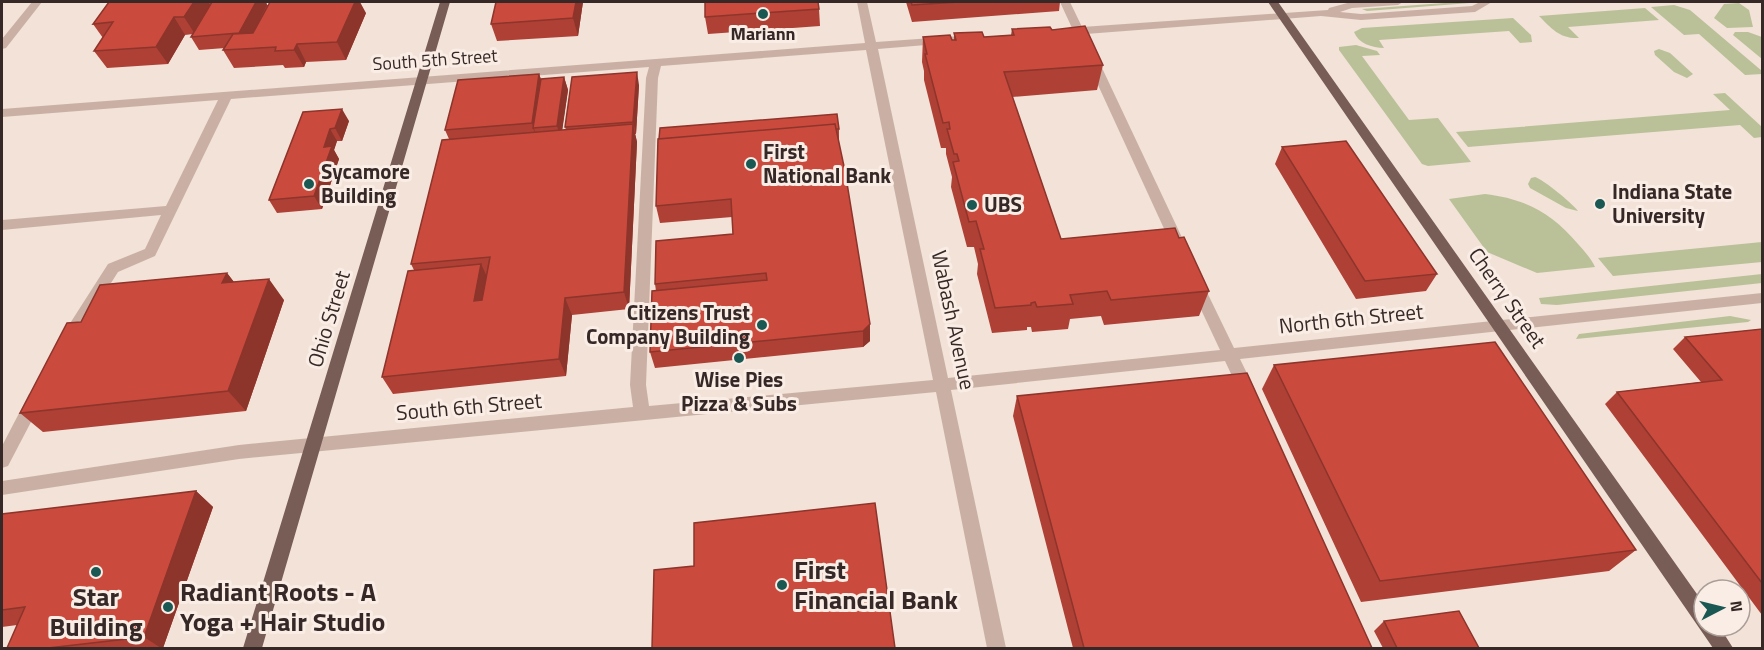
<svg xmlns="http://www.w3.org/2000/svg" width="1764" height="650" font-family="'Titillium Web',sans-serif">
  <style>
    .green { fill: #bac198 }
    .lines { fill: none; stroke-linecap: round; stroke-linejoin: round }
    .minor { fill: #cab0a4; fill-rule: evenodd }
    .major { fill: #785d56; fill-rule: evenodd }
    .wall { fill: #ae4035 }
    .shaded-wall { fill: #8d342b }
    .building { fill: #ca4b3e; stroke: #8d342b; stroke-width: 1.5 }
    .poi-dot { fill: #1a5853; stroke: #faede5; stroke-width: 2 }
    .labels { text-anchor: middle; stroke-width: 6; stroke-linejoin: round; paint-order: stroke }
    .far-poi-label { font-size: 18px; font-weight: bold; fill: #352826; stroke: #faede5 }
    .far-street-label { font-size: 18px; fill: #352826; stroke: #faede5 }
    .poi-label { font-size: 21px; font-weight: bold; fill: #352826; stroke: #faede5; text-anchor: start }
    .street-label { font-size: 21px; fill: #352826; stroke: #faede5 }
    .near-poi-label { font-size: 26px; font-weight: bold; fill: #352826; stroke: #faede5; text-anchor: start }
  </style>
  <rect width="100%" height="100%" fill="#f2e2d8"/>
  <path class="green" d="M1458 2 1470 3 1367 11 1362 9Z
    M1739 3 1749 10 1753 27 1727 28 1714 18 1724 4Z
    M1674 5 1690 10 1762 71V74L1745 75 1699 34 1684 35 1651 7Z
    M1645 8 1659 20 1568 27 1579 38C1560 39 1552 29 1539 16Z
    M1513 18 1531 35 1532 42 1520 43 1509 31 1379 40 1384 48C1372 48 1358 43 1354 32L1362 28Z
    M1735 32H1748L1762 37V59L1733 35Z
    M1356 45 1377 51 1380 55 1362 56 1409 120 1438 118 1471 162 1428 166 1422 164 1339 50V47Z
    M1659 49 1670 53 1693 74 1687 78 1674 72 1655 55 1654 51Z
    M1725 93 1762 127V137L1754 138 1740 125 1468 147 1456 132 1730 110 1713 94Z
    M1535 177C1544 180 1572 203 1578 211L1566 208 1530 188 1528 184 1531 178Z
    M1485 194C1526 199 1552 213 1578 244 1584 251 1591 258 1595 267L1537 273 1487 252 1449 199Z
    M1762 242V262L1613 276 1598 258Z
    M1762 274V283L1557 305 1541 304 1539 298Z
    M1730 316 1751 320 1748 322 1576 339 1579 334Z"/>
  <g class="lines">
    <path class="minor" d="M32 2H42L6 48 2 49V39Z
      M857 2H867L876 42 974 35 980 38 974 41 878 49 948 378 1220 350 1189 284 1196 279 1203 284 1234 348 1762 293V303L1240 359 1256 392 1254 397 1248 398 1242 397 1225 361 951 390 1006 648H987L936 392 239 459 2 495V481L239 445 633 407 630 385 646 78 649 67 231 99 155 256 118 272 73 343H63L60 339 108 264 145 249 161 215 2 230V220L166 206 218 100 2 117V109L865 43ZM866 50 933 380 649 406 646 385 658 78 661 66Z
      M1060 2H1070L1082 27 1328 10 1329 8 1351 2H1403L1398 5 1352 8 1340 12 1361 14 1472 6 1480 2H1492L1475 12 1361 20 1321 16 1086 34 1186 246 1179 251 1172 246 1075 35H1066L1060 32 1072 28Z
      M35 392 41 394 43 399 8 466 2 468V446L29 394Z"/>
    <path class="major" d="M440 2H450L262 648H243Z
      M1268 2H1278L1704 604V626H1719L1733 648H1713Z"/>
  </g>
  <path class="wall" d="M109 2H266L267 5 366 13 346 60 306 62 304 67 285 68 283 65 234 68 223 50 225 48 199 50 191 37 193 34 185 35 168 64 107 68 94 51 103 38 93 24Z
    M583 2 578 36 497 41 491 24Z
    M906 2H1060L1059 11 912 22Z
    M819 9 820 26 708 34 705 17Z
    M1012 29 1052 30 1103 65 1097 90 1012 97 1061 239 1179 238 1209 291 1199 316 1104 325 1101 316 1070 319 1068 329 1032 332 1031 327H1027V330L992 333 977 274 978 264 974 247H967L951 187 952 177 946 154V148H941L924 80V71L922 62 923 37 954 40V33L984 37 1011 35Z
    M539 74 541 79 564 77 568 90 562 130H566L565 127 639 85 636 134H635L637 142 629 309 572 315 566 376 393 394 382 377 414 270 411 264 449 139 445 130Z
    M303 112 349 121 342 141H337L334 150 339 159 322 209 277 213 269 200Z
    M839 129V142L870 341 863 347 655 368 650 352 656 291 655 284 733 234 732 217 660 223 656 206 658 139Z
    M1282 147 1437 274 1426 291 1356 299 1275 164Z
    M227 273 234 282 284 300 246 411 43 432 20 413 81 322Z
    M1762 329V615L1605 404 1617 392 1701 382 1673 349 1685 337Z
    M1274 365 1636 550 1609 571 1361 602 1262 389Z
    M1017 396 1372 648H1073L1013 416Z
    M196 491 213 507 163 648H7L17 625 2 627V514Z
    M1384 621 1479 648H1383L1374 631Z"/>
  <path class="shaded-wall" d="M194 2H208L211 6 195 34 184 17Z
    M256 2H266L267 5 246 47 238 34Z
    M355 2H360L366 13 346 60 337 42Z
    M576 2H583L578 36 573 18Z
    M174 17 185 35 168 64 156 47Z
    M297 44 306 62 304 67 294 50Z
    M637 72 639 85 636 134 633 122Z
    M539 74 545 92 533 128 538 140 532 123Z
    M564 77 568 90 561 139 557 126Z
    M342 109 349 121 342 141 335 128Z
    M633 124 637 142 629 309 624 292Z
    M330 129 337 141 334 150 339 159 322 209 314 196 324 147Z
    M481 264 489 281 483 318 474 301Z
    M227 273 243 294 222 283Z
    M269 279 284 300 246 411 228 391Z
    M565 298 572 315 566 376 559 359Z
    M870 324V341L863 347V331Z
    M196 491 213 507 163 648H161L144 637Z"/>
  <path class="building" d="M109 2H194L184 17H174L156 47 94 51 113 22 93 24Z
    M212 2H256L239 33 191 37Z
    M270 2H355L337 42 297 44 294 50 275 51 276 47 223 50 233 34 253 33Z
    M496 2H576L573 18 491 24Z
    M705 2H818L819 9 705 17Z
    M911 2H958L912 5Z
    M1085 26 1103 65 1004 72 1061 239 1175 228 1179 238 1184 237 1209 291 1111 300 1107 291 1070 295 1073 304 1037 307 1035 302 1031 303V305L995 308 980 249H984L976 221 969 222 953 162 959 161 957 154H954L947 129H950L949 122 943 123 925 54H927L923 37 950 35 952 40H956L954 33 982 32 984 37 1014 35 1012 29 1050 27 1052 30Z
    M637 72 633 122 565 127 572 77Z
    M539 74 532 123 445 130 458 80Z
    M564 77 557 126 533 128 541 79Z
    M342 109 335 128 330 129 324 147 332 146 314 196 269 200 303 112Z
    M837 114 839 129H836L835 124 659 139 660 128Z
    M633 124 624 292 565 298 559 359 382 377 408 271 481 264 474 301 482 300 490 257 411 264 442 140Z
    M835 124 845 171 870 324 863 331 650 352 652 291 767 280 766 273 655 284 656 241 733 234 731 199 656 206 658 139Z
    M1346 141 1437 274 1365 281 1282 147Z
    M227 273 222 283 269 279 228 391 20 413 67 323 81 322 100 285Z
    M1762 329V583L1617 392 1722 380 1685 337Z
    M1495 342 1636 550 1380 581 1274 365Z
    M1247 373 1372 648H1084L1017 396Z
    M196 491 144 637 48 648H7L25 607 2 610V514Z
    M875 503 895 648H652L654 570 694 566V523Z
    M1459 611 1479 648H1397L1384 621Z"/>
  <g class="poi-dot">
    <circle cx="763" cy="14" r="6"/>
    <circle cx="751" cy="164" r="6"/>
    <circle cx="309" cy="184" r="6"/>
    <circle cx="1600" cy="204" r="6"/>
    <circle cx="972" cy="205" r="6"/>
    <circle cx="762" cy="325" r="6"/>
    <circle cx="739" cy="358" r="6"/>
    <circle cx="96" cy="572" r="6"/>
    <circle cx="782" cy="585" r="6"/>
    <circle cx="168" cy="607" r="6"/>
  </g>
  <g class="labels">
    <g class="far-poi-label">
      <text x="763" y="40">Mariann</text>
    </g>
    <g class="far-street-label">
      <text transform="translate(435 60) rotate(-4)" y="6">South 5th Street</text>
    </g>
    <g class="poi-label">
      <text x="763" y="159">First<tspan x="763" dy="24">National Bank</tspan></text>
      <text x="321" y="179">Sycamore<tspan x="321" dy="24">Building</tspan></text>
      <text x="1612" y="199">Indiana State<tspan x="1612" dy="24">University</tspan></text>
      <text x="984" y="212">UBS</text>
      <text x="750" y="320" text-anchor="end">Citizens Trust<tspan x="750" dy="24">Company Building</tspan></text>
      <text x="739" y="387" text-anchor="middle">Wise Pies<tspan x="739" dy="24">Pizza &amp; Subs</tspan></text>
    </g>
    <g class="street-label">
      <text transform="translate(1507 298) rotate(55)" y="7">Cherry Street</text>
      <text transform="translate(329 319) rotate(-73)" y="7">Ohio Street</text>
      <text transform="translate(1351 319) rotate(-6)" y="7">North 6th Street</text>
      <text transform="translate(953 320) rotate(78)" y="7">Wabash Avenue</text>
      <text transform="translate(469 407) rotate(-5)" y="7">South 6th Street</text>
    </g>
    <g class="near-poi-label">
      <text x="794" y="579">First<tspan x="794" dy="30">Financial Bank</tspan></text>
      <text x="180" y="601">Radiant Roots - A<tspan x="180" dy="30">Yoga + Hair Studio</tspan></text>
      <text x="96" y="606" text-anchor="middle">Star<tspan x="96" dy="30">Building</tspan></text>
    </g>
  </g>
  <rect width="1764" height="650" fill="none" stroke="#352826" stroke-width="6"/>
  <g transform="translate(1722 608) rotate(83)"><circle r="28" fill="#faede5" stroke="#ab9e99" stroke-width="1.5"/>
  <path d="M0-4.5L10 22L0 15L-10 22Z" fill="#1a5853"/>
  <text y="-9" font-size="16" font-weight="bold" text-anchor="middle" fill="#352826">N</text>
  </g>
</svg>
